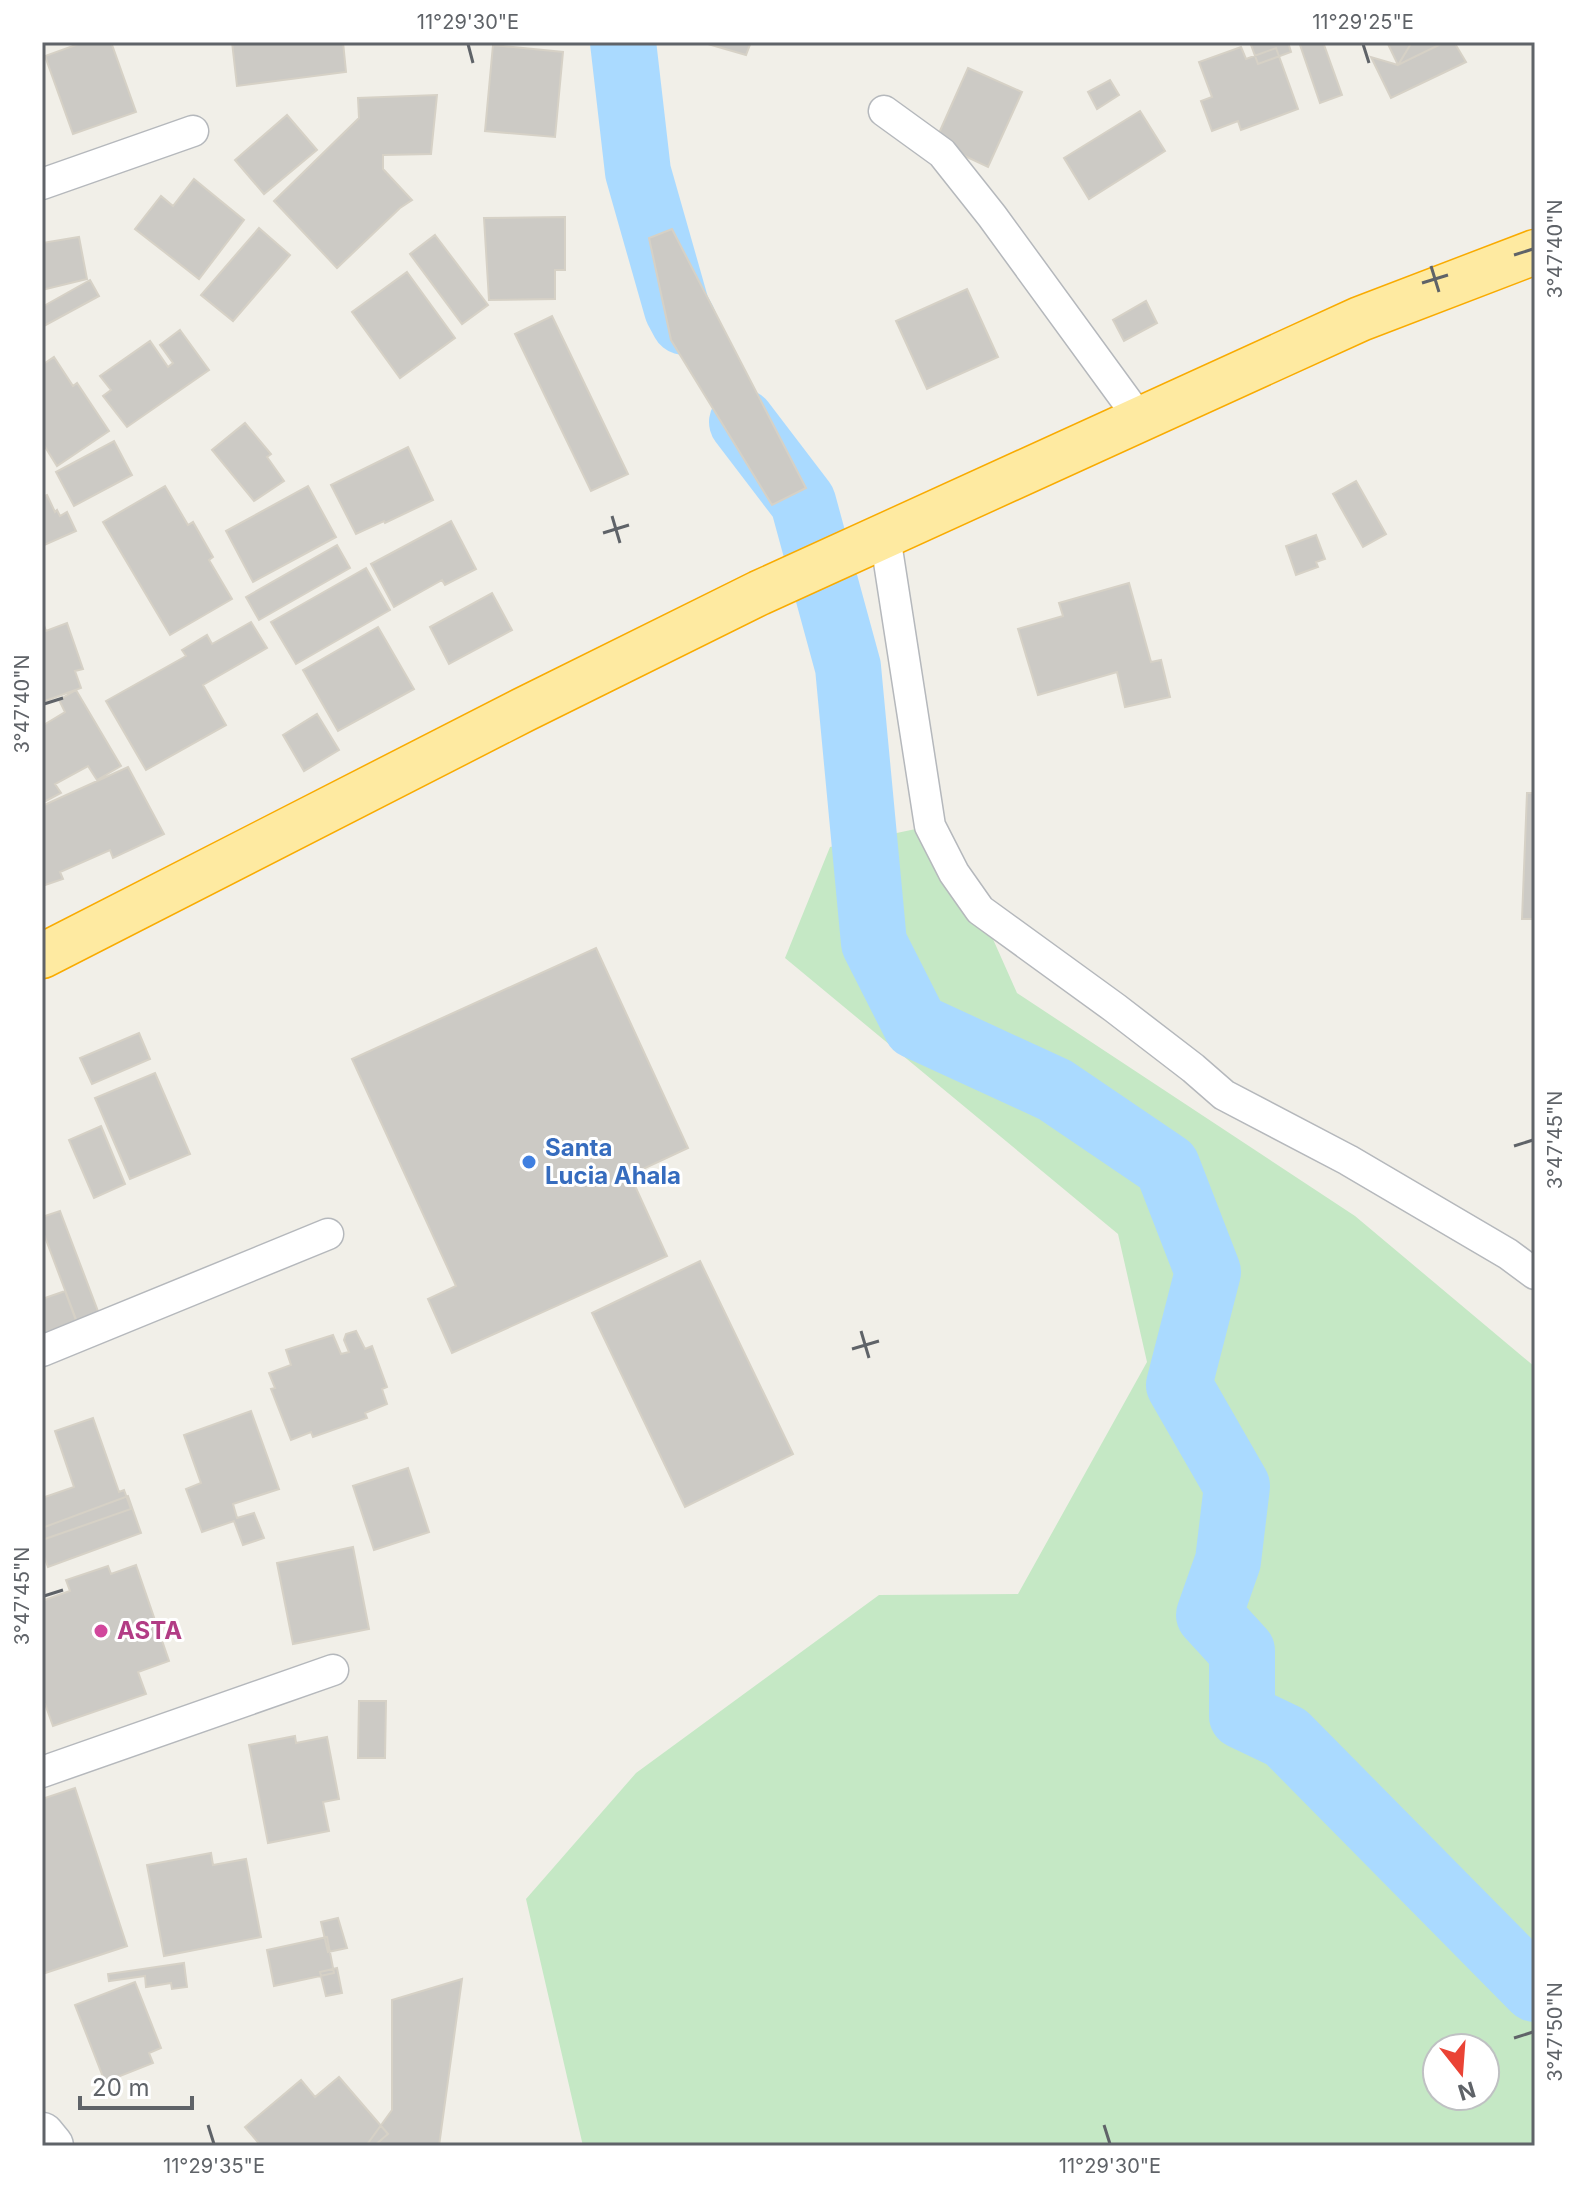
<svg xmlns="http://www.w3.org/2000/svg" width="1577" height="2188" font-family="Inter,sans-serif">
  <style>
    .green { fill: #c5e8c5; fill-rule: evenodd }
    .lines { fill: none; stroke-linecap: round; stroke-linejoin: round }
    .river { stroke: #aadaff; stroke-width: 66 }
    .building { fill: #cccac5; stroke: #d6d1c6; stroke-width: 2 }
    .minor-casing { stroke: #b5b8bc; stroke-width: 33 }
    .secondary-casing { stroke: #b6babf; stroke-width: 47 }
    .trunk-casing { stroke: #f9ab00; stroke-width: 47 }
    .minor { stroke: #fff; stroke-width: 30 }
    .secondary { stroke: #fff; stroke-width: 44 }
    .trunk { stroke: #feeaa1; stroke-width: 44 }
    .ticks { fill: none; stroke: #5f6368; stroke-width: 3 }
    .shop-dot { fill: #3f7fe0; stroke: #fff; stroke-width: 3 }
    .hotel-dot { fill: #d1479c; stroke: #fff; stroke-width: 3 }
    .labels { text-anchor: middle; stroke-width: 6; stroke-linejoin: round; paint-order: stroke }
    .shop-label { font-size: 24px; font-weight: bold; fill: #366cbe; stroke: #fff; text-anchor: start }
    .hotel-label { font-size: 24px; font-weight: bold; fill: #b23c85; stroke: #fff; text-anchor: start }
    .neatline { fill: none; stroke: #5f6368; stroke-width: 3 }
    .ticks-label { font-size: 20px; text-anchor: middle; fill: #5f6368 }
  </style>
  <rect width="100%" height="100%" fill="#f1efe8"/>
  <path class="green" d="M930 826 980 910 1017 993 1355 1216 1535 1367V2146H583L526 1899 636 1773 879 1595 1018 1594 1147 1362 1118 1234 785 958 830 847ZM1437 2048H1485V2096H1437Z"/>
  <g class="lines">
    <path class="river" d="M623 42 638 172 677 309 684 322
      M742 422 803 502 848 667 874 943 916 1026 1055 1090 1167 1166 1208 1272 1179 1385 1237 1486 1228 1561 1209 1615 1242 1651V1716L1286 1737 1535 1989"/>
  </g>
  <path class="building" d="M84 42H111L136 112 73 134 45 56Z
    M232 42H343L346 72 237 86Z
    M701 42H751L746 55Z
    M1250 42H1288L1291 52 1258 64Z
    M1299 42H1323L1342 95 1320 103Z
    M1387 42H1445L1398 65Z
    M1412 42H1454L1466 62 1391 98 1371 57 1398 65Z
    M493 45 563 52 555 137 485 131Z
    M1241 47 1246 59 1276 48 1298 109 1241 130 1238 121 1212 131 1201 101 1212 97 1199 62Z
    M968 68 1022 92 988 167 935 142Z
    M1110 80 1119 95 1097 109 1088 92Z
    M437 95 431 154 383 155V169L412 200 400 208 337 268 274 201 359 118 358 98Z
    M1140 111 1165 151 1089 199 1064 158Z
    M287 115 317 150 264 194 235 160Z
    M194 179 244 220 199 279 135 229 161 196 173 206Z
    M565 217V270H555V299L489 300 484 218Z
    M259 228 290 255 233 321 201 295Z
    M672 229 806 488 772 505 671 340 649 238Z
    M435 235 488 305 462 324 410 254Z
    M79 237 87 279 42 290V243Z
    M407 272 455 338 400 378 352 312Z
    M90 280 99 296 42 327V307Z
    M967 289 998 357 927 389 896 321Z
    M1146 301 1157 323 1124 341 1113 320Z
    M552 316 628 474 591 491 515 334Z
    M180 330 209 370 127 427 103 396 111 390 100 376 150 341 168 367 173 363 160 345Z
    M54 357 73 386 77 383 109 431 57 466 42 442V365Z
    M245 423 271 454 267 457 284 481 254 501 212 450Z
    M114 441 132 475 74 506 56 472Z
    M408 447 433 500 385 523 384 521 356 534 331 485Z
    M1356 481 1386 534 1363 547 1333 494Z
    M165 486 188 525 193 522 213 557 209 560 232 599 170 635 103 522Z
    M308 486 336 537 253 582 226 531Z
    M47 495 55 512 57 510 60 516 67 512 76 531 42 546V497Z
    M451 521 476 569 445 585 442 580 394 607 371 564Z
    M1316 535 1325 559 1316 562 1318 567 1296 575 1286 546Z
    M337 545 350 568 259 620 246 597Z
    M366 568 390 610 296 664 271 622Z
    M1129 583 1151 662 1161 660 1170 697 1125 707 1117 672 1038 695 1018 629 1063 616 1059 603Z
    M492 593 512 630 449 664 430 627Z
    M42 620 46 631 67 623 83 669 75 671 81 688 42 702Z
    M251 622 267 648 203 685 226 725 146 770 106 701 186 656 182 650 207 635 212 644Z
    M378 627 414 689 338 731 303 670Z
    M76 690 121 766 97 780 88 766 55 784 61 793 42 803V726L65 712 59 700Z
    M317 714 339 750 304 771 283 735Z
    M128 767 164 834 113 858 110 850 60 872 63 879 42 886V806Z
    M1527 793H1535V919H1522Z
    M596 948 688 1148 630 1175 667 1256 452 1353 428 1299 456 1286 352 1059Z
    M139 1033 150 1059 92 1084 80 1058Z
    M155 1073 190 1154 130 1179 95 1098Z
    M101 1126 125 1184 94 1198 69 1140Z
    M60 1211 99 1314 77 1322 42 1229V1217Z
    M700 1261 793 1454 685 1507 592 1313Z
    M65 1291 84 1342 42 1358V1299Z
    M356 1331 365 1349 372 1346 387 1387 382 1389 387 1404 365 1413 367 1418 313 1437 311 1432 291 1440 271 1389 275 1388 269 1373 291 1365 286 1350 333 1335 341 1354 349 1352 344 1340 346 1334Z
    M251 1411 279 1489 233 1504 237 1518 254 1513 264 1538 243 1545 234 1521 202 1532 186 1489 201 1483 184 1435Z
    M93 1418 119 1492 124 1490 131 1509 42 1540V1498L74 1487 55 1431Z
    M408 1468 429 1532 374 1550 353 1486Z
    M128 1496 141 1533 48 1567 42 1551V1528Z
    M353 1547 369 1629 293 1644 277 1563Z
    M136 1565 169 1661 138 1672 146 1694 53 1726 45 1704 42 1705V1601L70 1591 66 1580 108 1566 111 1574Z
    M359 1701H386L385 1758H358Z
    M295 1736 296 1743 327 1737 339 1799 323 1802 329 1831 268 1843 249 1745Z
    M75 1788 127 1946 42 1974V1799Z
    M211 1853 213 1865 246 1859 261 1937 164 1956 147 1865Z
    M338 1918 347 1948 328 1952 321 1922Z
    M327 1937 334 1973 274 1986 267 1950Z
    M184 1963 187 1987 172 1989 171 1983 146 1987 145 1976 109 1981 108 1974Z
    M337 1968 342 1993 326 1996 320 1972Z
    M462 1979 439 2146H366L392 2110V2000Z
    M135 1982 161 2048 149 2053 153 2063 105 2082 75 2005Z
    M339 2077 388 2134 374 2146H261L245 2127 301 2080 315 2097Z"/>
  <g class="lines">
    <defs>
      <path id="minor" d="M884 111 942 153 992 216 1140 419
        M42 184 193 131
        M885 536 930 826 954 873 980 910 1115 1008 1193 1068 1224 1095 1348 1160 1508 1254 1535 1274
        M42 1351 328 1234
        M42 1772 333 1670"/>
      <path id="secondary" d="M42 2135 51 2146"/>
      <path id="trunk" d="M42 956 523 710 759 593 1360 319 1535 252"/>
    </defs>
    <use href="#minor" class="minor-casing"/>
    <use href="#secondary" class="secondary-casing"/>
    <use href="#trunk" class="trunk-casing"/>
    <use href="#minor" class="minor"/>
    <use href="#secondary" class="secondary"/>
    <use href="#trunk" class="trunk"/>
  </g>
  <path class="ticks" d="M468 44 473 63M1363 44 1369 63M1514 255 1533 249M1431 266 1439 292M1422 283 1448 275M612 516 620 543M603 533 629 525M44 704 63 698M1514 1146 1533 1140M861 1331 869 1358M852 1349 879 1341M44 1596 63 1590M1514 2038 1533 2032M208 2125 214 2144M1104 2125 1110 2144"/>
  <circle class="shop-dot" cx="529" cy="1162" r="8"/>
  <circle class="hotel-dot" cx="101" cy="1631" r="8"/>
  <g class="labels">
    <g class="shop-label">
      <text x="545" y="1156">Santa<tspan x="545" dy="28">Lucia Ahala</tspan></text>
    </g>
    <g class="hotel-label">
      <text x="117" y="1639">ASTA</text>
    </g>
  </g>
  <rect width="1577" height="2188" fill="none" stroke="#ffffff" stroke-width="88"/>
  <g transform="translate(1461 2072) rotate(163)"><circle r="38" fill="#ffffff" stroke="#bfc1c3" stroke-width="2"/>
  <path d="M0-6L14 30L0 20L-14 30Z" fill="#ea4335"/>
  <text y="-12" font-size="22" font-weight="bold" text-anchor="middle" fill="#5f6368">N</text>
  </g>
  <path d="M80 2096v12h112v-12" fill="none" stroke="#5f6368" stroke-width="4"/>
  <text x="92" y="2096" font-size="24" fill="#5f6368" stroke="#ffffff" stroke-width="6" paint-order="stroke">20 m</text>
  <rect x="44" y="44" width="1489" height="2100" class="neatline"/>
  <g class="ticks-label">
    <text x="468" y="29">11°29'30"E</text>
    <text x="1363" y="29">11°29'25"E</text>
    <text transform="translate(1555 249) rotate(-90)" y="7">3°47'40"N</text>
    <text transform="translate(22 704) rotate(-90)" y="7">3°47'40"N</text>
    <text transform="translate(1555 1140) rotate(-90)" y="7">3°47'45"N</text>
    <text transform="translate(22 1596) rotate(-90)" y="7">3°47'45"N</text>
    <text transform="translate(1555 2032) rotate(-90)" y="7">3°47'50"N</text>
    <text x="214" y="2173">11°29'35"E</text>
    <text x="1110" y="2173">11°29'30"E</text>
  </g>
</svg>
